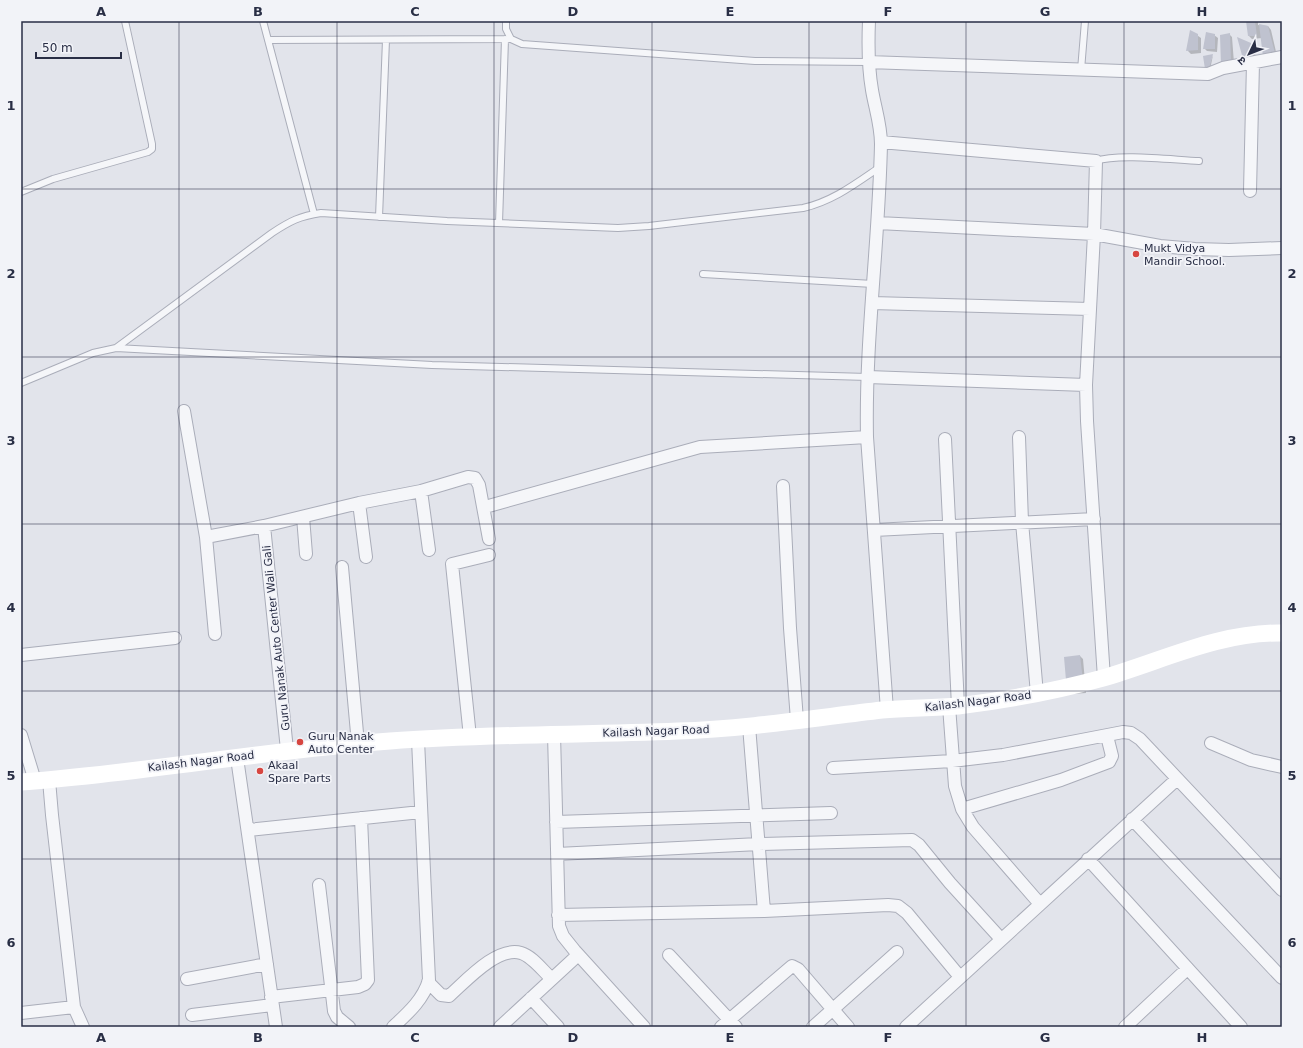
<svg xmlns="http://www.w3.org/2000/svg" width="1303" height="1048" font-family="'DejaVu Sans','Noto Sans Devanagari',sans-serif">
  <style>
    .shadow { fill: #0003 }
    .building { fill: #bfc2cf }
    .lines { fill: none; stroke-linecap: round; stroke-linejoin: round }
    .lane-casing { stroke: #aaadb9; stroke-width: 8 }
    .street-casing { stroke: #aaadb9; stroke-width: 14 }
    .lane { stroke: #f5f6f9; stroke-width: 6 }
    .street { stroke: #f5f6f9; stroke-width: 12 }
    .secondary { stroke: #fff; stroke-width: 17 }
    .grid { fill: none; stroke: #292e45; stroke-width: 1; stroke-opacity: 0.55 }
    .poi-dot { fill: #d74640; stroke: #f2f3f8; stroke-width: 1.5 }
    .labels { text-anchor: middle; stroke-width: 3.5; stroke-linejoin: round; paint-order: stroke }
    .poi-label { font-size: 11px; fill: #292e45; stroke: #f2f3f8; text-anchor: start }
    .street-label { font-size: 11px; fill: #292e45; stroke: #f2f3f8 }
    .neatline { fill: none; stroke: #292e45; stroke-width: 1.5 }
    .grid-label { font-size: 13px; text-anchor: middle; font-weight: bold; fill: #292e45 }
  </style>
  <rect width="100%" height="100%" fill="#e2e4eb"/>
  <path class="shadow" d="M1247 21H1258V25L1268 26 1271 30 1277 56 1262 38 1252 39 1249 36Z
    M1191 31 1201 38V53L1191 54 1188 51Z
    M1229 34 1232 37 1234 63 1225 67Z
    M1214 35 1218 38 1217 52 1207 51 1204 48Z
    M1250 43 1254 47 1256 59 1243 58Z
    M1213 55 1210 70H1207Z
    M1080 656 1083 659 1086 693 1071 694Z"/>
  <path class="building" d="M1246 21H1255L1257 36H1248Z
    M1259 24 1268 26 1275 53 1263 57Z
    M1190 30 1198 34V50L1186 51Z
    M1206 32 1215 34V49H1203Z
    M1230 33 1231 60 1221 65 1220 35Z
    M1237 37 1251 43 1253 56 1243 59Z
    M1213 54 1209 69H1205L1203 56Z
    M1080 655 1084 690 1067 692 1064 657Z"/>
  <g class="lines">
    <defs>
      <path id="lane" d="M263 21 314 214
        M506 21V29L511 39 522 44 755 61 868 62
        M268 40 511 39
        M1081 70 1085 21
        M1096 161C1118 153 1174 160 1199 161
        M21 192 53 179 148 152 152 149V144L125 21
        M379 217 386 40
        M499 223 505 39
        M703 274 873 284
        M116 348 272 233C290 221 300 216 321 213L447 221 618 228 649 226 803 208C833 201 855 184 880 167
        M21 383 93 353 116 348 432 365 868 377"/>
      <path id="street" d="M869 21C868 45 868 67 872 90 875 108 881 125 881 144 879 242 865 340 867 437L887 710
        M868 62 1208 74 1223 68 1282 57
        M881 142 1096 161 1094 234 1086 385 1087 421 1104 678
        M1250 191 1253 63
        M878 223 1094 234 1160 246 1195 249 1229 250 1282 248
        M872 303 1090 309
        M868 377 1086 385
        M184 411 206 537 215 634
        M1019 437 1022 522 1037 694
        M945 439 958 706
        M783 486 790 628 797 720
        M421 491 429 550
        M359 503 366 557
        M485 507 700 447 867 437
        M303 517 306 554
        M264 526 287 750
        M874 530 1094 519
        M206 537 264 526 359 503 421 491 468 477 475 478 479 485 489 539
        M342 567 358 744
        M21 655 175 638
        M949 706 955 786 962 809 973 827 1040 904
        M554 734 559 926 563 936 575 951 644 1027
        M21 735 35 781
        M470 737 452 564 489 555
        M1211 743 1251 760 1282 767
        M237 758 276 1027
        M833 768 952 761 1003 755 1123 732 1131 733 1140 739 1282 890
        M49 780 52 815 74 1007 83 1027
        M962 809 1061 780 1109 762 1112 756 1107 736
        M1132 819 1282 978
        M556 822 831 813
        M248 830 421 812
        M557 854 759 844 912 840 919 845 950 883 1001 939
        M1088 859 1241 1027
        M319 885 334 1011 337 1017 349 1027
        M764 911 888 905 898 906 907 913 960 977
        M558 915 764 911 749 726
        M669 955 736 1027
        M187 979 267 964
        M428 982 441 995 449 996C466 981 497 946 521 953 532 956 543 971 552 979
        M271 997 358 987 365 984 368 980 361 818
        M531 998 558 1027
        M21 1013 74 1007
        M192 1015 272 1005
        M393 1027C408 1013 423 1000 429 980L418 740
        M500 1027 578 955
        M721 1027 792 966 798 969 848 1027
        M813 1027 897 952
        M906 1027 1177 779
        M1125 1027 1187 969"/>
    </defs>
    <use href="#lane" class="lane-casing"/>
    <use href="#street" class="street-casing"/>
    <use href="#lane" class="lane"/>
    <use href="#street" class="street"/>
    <path class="secondary" d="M21 782C144 773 267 750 390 741 486 734 582 735 678 731 746 729 814 718 882 710 907 708 933 708 958 706 1007 700 1056 691 1103 678 1162 661 1219 632 1282 633"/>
  </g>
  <path class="grid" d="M179 21V1027M337 21V1027M494 21V1027M652 21V1027M809 21V1027M966 21V1027M1124 21V1027M21 189H1282M21 357H1282M21 524H1282M21 691H1282M21 859H1282"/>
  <g class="poi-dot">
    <circle cx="1136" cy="254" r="4"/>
    <circle cx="300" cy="742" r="4"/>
    <circle cx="260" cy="771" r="4"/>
  </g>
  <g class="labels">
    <g class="poi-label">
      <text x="1144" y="252">Mukt Vidya<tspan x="1144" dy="13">Mandir School.</tspan></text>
      <text x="308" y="740">Guru Nanak<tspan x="308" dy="13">Auto Center</tspan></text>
      <text x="268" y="769">Akaal<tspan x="268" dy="13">Spare Parts</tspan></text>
    </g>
    <g class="street-label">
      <text transform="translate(276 638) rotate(-96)" y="4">Guru Nanak Auto Center Wali Gali</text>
      <text transform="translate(978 701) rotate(-7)" y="4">Kailash Nagar Road</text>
      <text transform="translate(656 731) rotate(-2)" y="4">Kailash Nagar Road</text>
      <text transform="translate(201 761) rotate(-7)" y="4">Kailash Nagar Road</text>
    </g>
  </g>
  <rect width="1303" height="1048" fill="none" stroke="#f2f3f8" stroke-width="44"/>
  <g transform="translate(1249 54) rotate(227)" stroke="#f2f3f8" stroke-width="3" paint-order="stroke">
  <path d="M0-3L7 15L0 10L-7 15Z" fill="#292e45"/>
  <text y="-6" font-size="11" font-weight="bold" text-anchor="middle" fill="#292e45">उ</text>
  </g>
  <path d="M36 52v6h85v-6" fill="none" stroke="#292e45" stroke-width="2"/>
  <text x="42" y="52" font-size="12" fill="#292e45" stroke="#f2f3f8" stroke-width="3" paint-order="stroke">50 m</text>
  <rect x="22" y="22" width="1259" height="1004" class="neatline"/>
  <g class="grid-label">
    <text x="101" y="16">A</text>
    <text x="258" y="16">B</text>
    <text x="415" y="16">C</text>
    <text x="573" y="16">D</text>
    <text x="730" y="16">E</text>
    <text x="888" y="16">F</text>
    <text x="1045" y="16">G</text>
    <text x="1202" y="16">H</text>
    <text x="11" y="110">1</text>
    <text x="1292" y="110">1</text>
    <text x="11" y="278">2</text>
    <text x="1292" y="278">2</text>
    <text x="11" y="445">3</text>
    <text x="1292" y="445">3</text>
    <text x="11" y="612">4</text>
    <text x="1292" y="612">4</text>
    <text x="11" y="780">5</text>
    <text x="1292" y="780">5</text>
    <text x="11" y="947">6</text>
    <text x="1292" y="947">6</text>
    <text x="101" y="1042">A</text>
    <text x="258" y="1042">B</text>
    <text x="415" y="1042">C</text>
    <text x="573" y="1042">D</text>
    <text x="730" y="1042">E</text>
    <text x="888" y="1042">F</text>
    <text x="1045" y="1042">G</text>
    <text x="1202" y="1042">H</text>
  </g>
</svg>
